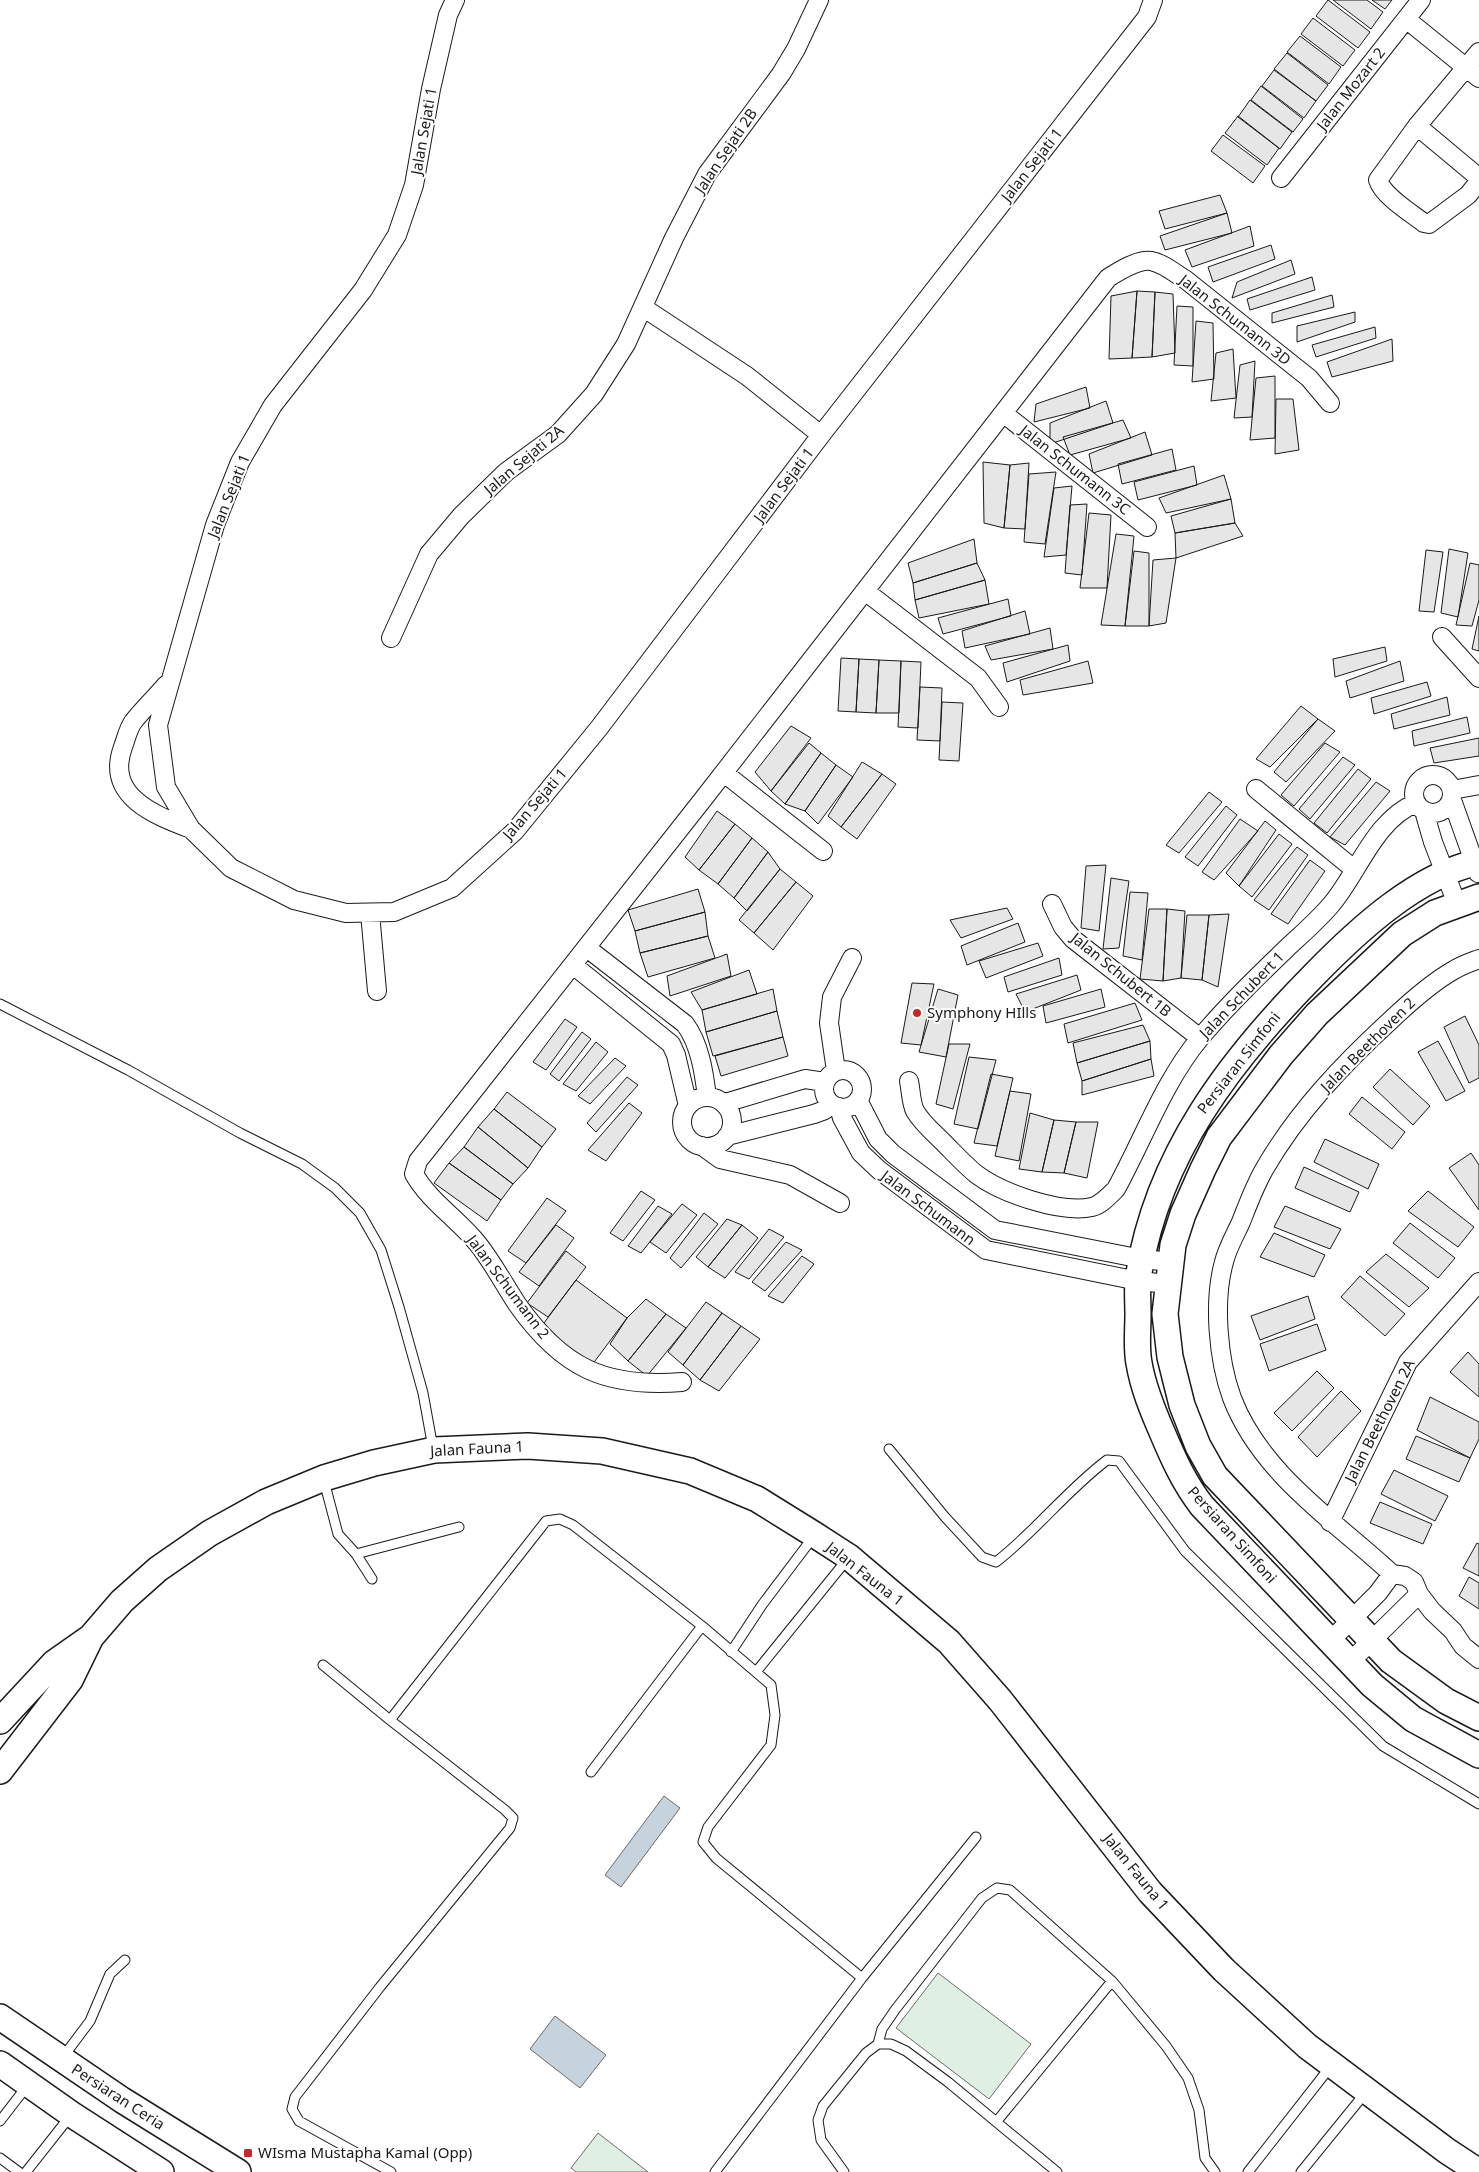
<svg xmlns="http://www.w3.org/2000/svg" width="1479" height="2172" font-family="'Noto Sans',sans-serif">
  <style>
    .green { fill: #e0efe3; stroke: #6a6a6a }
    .water { fill: #c6d2dc; stroke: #6a6a6a }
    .building { fill: #e6e6e6; stroke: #1a1a1a }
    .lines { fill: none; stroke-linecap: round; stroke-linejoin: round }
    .lane-casing { stroke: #1a1a1a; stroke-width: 11 }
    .street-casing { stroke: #1a1a1a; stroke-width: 20 }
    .secondary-casing { stroke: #1a1a1a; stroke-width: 28 }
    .lane { stroke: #fff; stroke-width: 9 }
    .street { stroke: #fff; stroke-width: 18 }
    .secondary { stroke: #fff; stroke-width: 25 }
    .poi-dot { fill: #c62828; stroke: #fff; stroke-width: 2 }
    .labels { text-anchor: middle; stroke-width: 4; stroke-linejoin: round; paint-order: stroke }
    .street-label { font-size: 15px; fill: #1a1a1a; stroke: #fff }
    .poi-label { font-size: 15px; fill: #1a1a1a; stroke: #fff; text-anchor: start }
  </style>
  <rect width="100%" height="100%" fill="#fff"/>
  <path class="green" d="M938 1973 1031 2044 989 2099 896 2028Z
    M598 2133 648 2172H576L571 2168Z"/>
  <path class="water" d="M664 1796 680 1808 621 1887 605 1875Z
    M555 2016 606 2055 580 2088 530 2049Z"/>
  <path class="building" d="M1328 0 1370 32 1358 48 1316 16Z
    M1333 0H1367L1383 12 1371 29Z
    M1372 0H1392L1385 9Z
    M1313 18 1355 50 1343 66 1301 34Z
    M1300 36 1341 67 1329 84 1287 52Z
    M1287 53 1328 85 1316 101 1274 69Z
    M1274 70 1316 101 1304 118 1262 86Z
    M1261 86 1303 119 1293 132 1251 100Z
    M1250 100 1292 132 1280 149 1238 117Z
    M1238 116 1279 148 1267 165 1225 133Z
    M1223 135 1265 166 1253 183 1211 151Z
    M1220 195 1227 213 1165 229 1159 211Z
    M1227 213 1232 233 1165 250 1160 236Z
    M1250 226 1254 246 1192 267 1185 250Z
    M1271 245 1275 259 1213 282 1208 267Z
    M1291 260 1295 274 1232 298 1237 282Z
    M1312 277 1315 290 1250 310 1247 299Z
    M1137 291 1155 292 1152 357 1132 358Z
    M1137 291 1132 358 1109 359 1111 296Z
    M1155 292 1173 294 1175 353 1152 357Z
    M1332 295 1334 307 1272 323V313Z
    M1177 306 1193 307V366L1174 365Z
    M1355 312V322L1297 342V326Z
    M1196 321 1213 323 1214 379 1192 382Z
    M1375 327 1376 338 1316 357 1312 345Z
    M1392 339 1393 361 1332 377 1327 362Z
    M1233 349 1236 398 1211 401 1216 353Z
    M1255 361 1252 417 1234 418 1240 365Z
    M1275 376V438L1250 440 1256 378Z
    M1086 387 1090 408 1034 422 1036 404Z
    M1276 399H1293L1299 450 1275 454Z
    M1106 401 1113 423 1050 444V423Z
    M1123 420 1131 438 1070 455 1063 437Z
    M1145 432 1152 455 1093 473 1089 454Z
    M1172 449 1176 470 1122 484 1118 464Z
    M983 462 1010 465 1004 528 984 523Z
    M1029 463 1025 529 1004 528 1010 465Z
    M1194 466 1197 485 1138 500 1134 482Z
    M1056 472 1045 544 1024 542 1029 474Z
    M1224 475 1231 499 1166 513 1159 498Z
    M1072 486 1066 555 1044 557 1054 488Z
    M1231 499 1235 523 1175 533 1171 516Z
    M1087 504 1082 575 1065 573 1070 505Z
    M1089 513 1111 515 1107 588H1080Z
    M1235 523 1243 536 1176 558 1175 533Z
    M1116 534 1134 536 1125 626 1101 625Z
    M974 539 977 563 913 583 908 563Z
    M1449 549 1468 553 1458 617 1441 613Z
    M1426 550 1443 552 1434 612 1419 611Z
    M1134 551 1149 553V626H1125Z
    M1176 558 1166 623 1149 626 1153 560Z
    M977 563 985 580 915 600 913 583Z
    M1470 563 1479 565V600L1472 626 1456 625Z
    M985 580 989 604 919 618 915 600Z
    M1008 599 1011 616 943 634 938 618Z
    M1025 611 1030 634 965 648 962 631Z
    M1479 616V651L1472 649Z
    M1050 628 1053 649 991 660 985 646Z
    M1068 645 1070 661 1007 682 1003 663Z
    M1385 647 1387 661 1335 677 1333 659Z
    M841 658 859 659 856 712 838 711Z
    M859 659 879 660 876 713 856 712Z
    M879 660 901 661 899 713H876Z
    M901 661 921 662 918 728 898 727Z
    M1088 661 1093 683 1023 695 1020 680Z
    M1400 661 1404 681 1350 698 1346 681Z
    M1427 682 1431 696 1374 714 1371 698Z
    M920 687 942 688 940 741 917 740Z
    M1447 697 1450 715 1394 729 1391 714Z
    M942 702 963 703 959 761 939 760Z
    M1301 706 1318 719 1270 767 1256 759Z
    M1467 717 1470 733 1414 746 1412 731Z
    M1318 719 1335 731 1286 782 1274 772Z
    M791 726 811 738 771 791 755 772Z
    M1479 738V756L1434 763 1430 748Z
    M809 743 821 753 785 804 771 791Z
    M1325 743 1340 752 1294 806 1281 795Z
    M821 753 836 765 805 811 785 804Z
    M1343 757 1355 765 1310 819 1299 809Z
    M862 762 882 774 841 827 828 816Z
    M836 765 853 777 818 824 805 811Z
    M1358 769 1371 779 1327 833 1314 823Z
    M882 774 896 784 857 839 841 827Z
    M1376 782 1390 791 1345 845 1330 837Z
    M1209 792 1222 802 1179 853 1166 845Z
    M1226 806 1237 815 1198 866 1185 857Z
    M717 811 735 824 699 870 685 857Z
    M1240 819 1258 831 1214 880 1202 872Z
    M1265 821 1276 830 1239 886 1226 873Z
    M735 824 752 838 718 884 699 870Z
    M1279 834 1292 844 1252 897 1239 886Z
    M752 838 768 852 734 898 718 884Z
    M1297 847 1308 855 1269 910 1254 900Z
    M768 852 780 869 747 911 734 898Z
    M1310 860 1325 871 1288 924 1271 914Z
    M1106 865 1099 931 1081 928 1086 866Z
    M780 869 796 882 754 933 739 920Z
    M1111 878 1129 881 1119 948 1103 949Z
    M796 882 813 896 773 950 754 933Z
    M698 889 705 912 635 931 628 910Z
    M1130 892 1148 893 1142 960 1123 956Z
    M1007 908 1013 919 961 938 950 920Z
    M1149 909H1167L1163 981 1140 979Z
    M1167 909 1185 911 1181 978 1163 981Z
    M705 912 708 936 640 953 635 931Z
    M1229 914 1218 987 1202 980 1209 915Z
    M1187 915H1209L1202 980 1181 978Z
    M1018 923 1025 942 967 965 961 946Z
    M708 936 715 958 648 977 640 953Z
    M1038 943 1043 956 986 978 979 961Z
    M727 954 731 976 670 996 667 976Z
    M1059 958 1062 975 1008 992 1004 977Z
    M749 970 757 994 702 1010 691 992Z
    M1077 975 1081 990 1025 1012 1016 994Z
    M912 983 934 984 921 1045 901 1043Z
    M773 989 777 1011 706 1032 702 1010Z
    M938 989 958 995 946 1057 919 1052Z
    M1101 989 1105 1007 1046 1023 1043 1006Z
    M1135 1003 1142 1020 1068 1043 1064 1024Z
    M777 1011 783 1037 713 1056 706 1032Z
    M1465 1016 1479 1045V1078L1469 1083 1444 1027Z
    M565 1019 577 1027 546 1070 533 1062Z
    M1143 1025 1150 1041 1077 1063 1073 1043Z
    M582 1032 591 1039 559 1081 550 1074Z
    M783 1037 788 1056 721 1076 715 1056Z
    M1150 1041 1151 1059 1082 1081 1077 1063Z
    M1438 1041 1465 1091 1446 1101 1418 1052Z
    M596 1042 608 1052 576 1091 563 1084Z
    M949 1044H970L953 1109 936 1104Z
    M969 1057 996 1060 978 1129 954 1124Z
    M615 1058 626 1066 590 1104 578 1096Z
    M1151 1059 1154 1076 1082 1095V1081Z
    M1390 1069 1430 1106 1413 1125 1373 1087Z
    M991 1074 1013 1078 997 1146 974 1143Z
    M627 1077 638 1085 596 1132 587 1123Z
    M1010 1091 1031 1094 1019 1161 995 1156Z
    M507 1092 556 1129 542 1147 494 1109Z
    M1362 1097 1405 1132 1392 1149 1349 1114Z
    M629 1103 642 1113 606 1161 588 1150Z
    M494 1109 542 1147 528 1168 478 1127Z
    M1030 1113 1054 1120 1042 1172 1019 1169Z
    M1054 1120 1076 1122 1064 1173 1042 1172Z
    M1076 1122H1098L1087 1178 1064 1173Z
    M478 1127 528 1168 513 1184 464 1147Z
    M1325 1139 1379 1164 1368 1189 1314 1162Z
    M464 1147 513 1184 501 1200 449 1163Z
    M1471 1153 1479 1165V1210L1449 1168Z
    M449 1163 501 1200 487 1221 434 1183Z
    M1304 1167 1359 1192 1350 1212 1295 1188Z
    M641 1191 655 1200 623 1241 610 1233Z
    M1428 1191 1474 1227 1458 1247 1408 1211Z
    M547 1198 566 1211 526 1263 508 1251Z
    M682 1204 697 1215 666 1253 650 1242Z
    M658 1206 672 1214 641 1253 628 1246Z
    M1285 1206 1341 1229 1330 1249 1274 1227Z
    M704 1213 718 1224 681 1268 670 1258Z
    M727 1219 742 1225 708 1267 696 1257Z
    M1410 1223 1455 1258 1438 1278 1393 1243Z
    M556 1225 574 1238 539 1286 519 1272Z
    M742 1225 758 1238 725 1278 708 1267Z
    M769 1229 784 1237 749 1279 735 1272Z
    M1274 1233 1325 1255 1314 1277 1260 1257Z
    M786 1242 802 1250 765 1291 752 1282Z
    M566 1251 586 1267 548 1317 527 1303Z
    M1386 1254 1429 1288 1409 1307 1366 1272Z
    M802 1256 814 1264 783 1303 768 1296Z
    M1360 1276 1405 1314 1385 1336 1341 1297Z
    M576 1280 627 1318 592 1365 541 1327Z
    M1308 1296 1315 1319 1260 1340 1251 1316Z
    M646 1299 666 1314 628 1361 610 1344 627 1318Z
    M706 1302 722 1313 683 1365 668 1352Z
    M722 1313 741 1326 700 1380 683 1365Z
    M666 1314 686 1328 647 1376 628 1361Z
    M1317 1324 1326 1350 1269 1371 1260 1344Z
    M741 1326 760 1339 719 1391 700 1380Z
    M1468 1352 1479 1364V1397L1450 1372Z
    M1317 1371 1334 1388 1292 1431 1274 1413Z
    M1341 1391 1361 1411 1317 1457 1298 1437Z
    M1430 1397 1479 1422V1439L1470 1458 1417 1430Z
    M1416 1436 1470 1458 1459 1482 1406 1459Z
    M1394 1470 1448 1496 1435 1521 1381 1494Z
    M1380 1502 1432 1524 1423 1544 1370 1523Z
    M1477 1543 1479 1544V1576L1463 1568Z
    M1469 1577 1479 1583V1609L1459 1596Z"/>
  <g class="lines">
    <defs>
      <path id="lane" d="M0 1004 128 1070 240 1133 302 1164 335 1188 360 1213 381 1250 399 1307 423 1393 433 1448
        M889 1449 945 1517 982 1557 996 1562C1036 1531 1067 1490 1107 1460L1119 1461 1185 1551 1383 1746 1479 1804
        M324 1481 338 1534 356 1554 372 1579
        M356 1554 459 1527
        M731 1652 762 1605 814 1536
        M323 1665 390 1720
        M756 1672 849 1557
        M591 1772 702 1626
        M878 2044 882 2029 895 2010 982 1898 997 1888 1010 1890 1112 1981 1166 2046 1188 2078 1199 2110 1205 2158 1215 2172
        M63 2057 90 2021 110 1974 125 1960
        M0 2121 27 2086
        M997 2121 1112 1981
        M0 2158 19 2172
        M26 2172 71 2115
        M391 2172 299 2121 292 2109 295 2097 380 1987 510 1828 513 1818 505 1810 390 1720 546 1521 560 1519 573 1525 702 1626 771 1685 775 1715 771 1745 708 1827 703 1842 716 1858 862 1978
        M715 2172 862 1978 976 1837
        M844 2172 821 2140 818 2120 823 2106 866 2053 878 2044H891L906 2051 948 2082 1057 2172
        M1248 2172 1331 2066
        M1301 2172 1366 2092"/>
      <path id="street" d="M455 0 448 15 431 89 414 185 397 235 363 290 273 405 240 462 215 525 158 725 166 787 191 829 231 868 294 900 346 913 394 912 452 888 515 831 599 728 821 435 1147 17 1153 0
        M1406 19 1479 78
        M1417 126 1477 176 1478 183 1468 195 1429 224 1424 223C1411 213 1383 196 1378 180L1417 126 1479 52
        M1281 178 1421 0
        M644 308 747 376 821 435
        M1003 413 1147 527
        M865 591 978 678 999 707
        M1442 637 1479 678
        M391 638 429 554 461 516 506 472 558 434 594 394 626 344 674 238 707 174 781 74 796 49 819 0
        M166 685C156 697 143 709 133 722 128 729 126 739 123 747 105 796 154 815 191 829
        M724 773 823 851
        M1414 794a19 19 0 1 1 38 0a19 19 0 1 1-38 0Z
        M1256 789 1355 870
        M1452 790 1479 785
        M1452 800 1478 873
        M1424 811 1433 842 1457 904
        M1052 904 1063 927 1073 939 1200 1038
        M370 913 377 991
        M587 948 685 1024C700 1044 704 1073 707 1097
        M1479 959C1471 962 1462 965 1454 970 1431 983 1411 1001 1392 1019 1344 1063 1298 1111 1265 1168 1255 1185 1248 1204 1241 1222 1235 1235 1227 1249 1224 1262 1213 1301 1218 1360 1232 1398 1261 1474 1335 1521 1392 1574L1405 1576 1414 1582 1419 1594 1432 1611 1453 1631 1463 1646 1479 1659
        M573 965 671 1044 676 1055 688 1106
        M824 1089a19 19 0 1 1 38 0a19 19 0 1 1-38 0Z
        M836 1071 829 1023 832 997 852 958
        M909 1081C911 1091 911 1103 915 1111 922 1123 934 1133 943 1142 954 1153 965 1165 976 1174 1001 1193 1061 1214 1092 1207 1101 1205 1109 1196 1116 1189 1144 1138 1163 1083 1200 1038 1227 1006 1257 977 1287 948 1302 934 1317 921 1330 906 1358 874 1374 820 1416 803
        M682 1122a25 25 0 1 1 50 0a25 25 0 1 1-50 0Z
        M858 1100 878 1139 893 1154 995 1230 1142 1259 1171 1262
        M725 1103 805 1079 825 1082
        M839 1107 842 1118 861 1153 879 1170 986 1250 1138 1281 1169 1284
        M727 1136 814 1114 825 1110 831 1104
        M702 1146 720 1159 790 1175 840 1203
        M682 1382C605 1388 562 1368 517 1304 504 1284 493 1263 478 1244 458 1219 430 1202 414 1174L418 1161 704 798 1108 278C1119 271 1138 259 1151 261 1163 263 1176 274 1186 280L1309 378 1330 403
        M1330 1522 1408 1362 1479 1282
        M1329 1642 1378 1593 1392 1574
        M1350 1662 1419 1594"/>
      <path id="secondary" d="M1479 862C1417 875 1358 930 1315 974 1230 1060 1156 1156 1138 1279 1137 1290 1138 1303 1138 1315 1138 1330 1136 1348 1139 1363 1143 1387 1152 1409 1162 1432 1173 1458 1184 1483 1202 1506L1372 1685 1413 1719 1479 1755
        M1479 897 1435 913 1402 934 1317 1014 1281 1055 1219 1137 1203 1169 1183 1214 1173 1245 1165 1314 1170 1357 1182 1405 1198 1446 1215 1476 1391 1661 1446 1701 1479 1718
        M0 1721 54 1663 91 1637 122 1601 158 1569 210 1533 266 1502 324 1478 374 1463 434 1450 528 1446 602 1451 690 1471 757 1499 815 1535 849 1557 949 1642 1000 1700 1150 1892 1224 1970 1307 2046 1447 2151 1479 2172
        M0 1771 70 1680 90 1639
        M0 2017 122 2100 238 2172
        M0 2064 71 2114 161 2172"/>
    </defs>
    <use href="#lane" class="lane-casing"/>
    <use href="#street" class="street-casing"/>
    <use href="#secondary" class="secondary-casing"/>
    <use href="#lane" class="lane"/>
    <use href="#street" class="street"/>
    <use href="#secondary" class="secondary"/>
  </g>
  <g class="poi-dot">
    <circle cx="917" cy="1013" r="5"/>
    <rect x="243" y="2148" width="10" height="10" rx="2.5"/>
  </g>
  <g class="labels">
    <g class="street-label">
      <text transform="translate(1351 89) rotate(-52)" y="5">Jalan Mozart 2</text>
      <text transform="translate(424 131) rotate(-80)" y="5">Jalan Sejati 1</text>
      <text transform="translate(726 151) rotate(-56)" y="5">Jalan Sejati 2B</text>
      <text transform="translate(1032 165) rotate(-52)" y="5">Jalan Sejati 1</text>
      <text transform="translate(1235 320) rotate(38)" y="5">Jalan Schumann 3D</text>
      <text transform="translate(524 460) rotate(-40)" y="5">Jalan Sejati 2A</text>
      <text transform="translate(1075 470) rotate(38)" y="5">Jalan Schumann 3C</text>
      <text transform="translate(784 485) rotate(-53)" y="5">Jalan Sejati 1</text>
      <text transform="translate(229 496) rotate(-68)" y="5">Jalan Sejati 1</text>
      <text transform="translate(535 804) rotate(-49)" y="5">Jalan Sejati 1</text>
      <text transform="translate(1121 975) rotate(39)" y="5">Jalan Schubert 1B</text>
      <text transform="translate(1242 995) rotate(-46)" y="5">Jalan Schubert 1</text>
      <text transform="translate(1368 1045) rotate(-45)" y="5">Jalan Beethoven 2</text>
      <text transform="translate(1239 1063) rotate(-52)" y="5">Persiaran Simfoni</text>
      <text transform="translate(928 1208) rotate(37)" y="5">Jalan Schumann</text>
      <text transform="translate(508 1287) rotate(53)" y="5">Jalan Schumann 2</text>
      <text transform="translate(1380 1421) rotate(-63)" y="5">Jalan Beethoven 2A</text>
      <text transform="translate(477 1449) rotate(-3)" y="5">Jalan Fauna 1</text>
      <text transform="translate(1232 1535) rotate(48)" y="5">Persiaran Simfoni</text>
      <text transform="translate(865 1574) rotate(38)" y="5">Jalan Fauna 1</text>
      <text transform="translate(1136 1872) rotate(51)" y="5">Jalan Fauna 1</text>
      <text transform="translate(118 2097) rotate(33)" y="5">Persiaran Ceria</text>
    </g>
    <g class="poi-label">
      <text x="927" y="1018">Symphony HIlls</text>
      <text x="258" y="2158">WIsma Mustapha Kamal (Opp)</text>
    </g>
  </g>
</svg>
